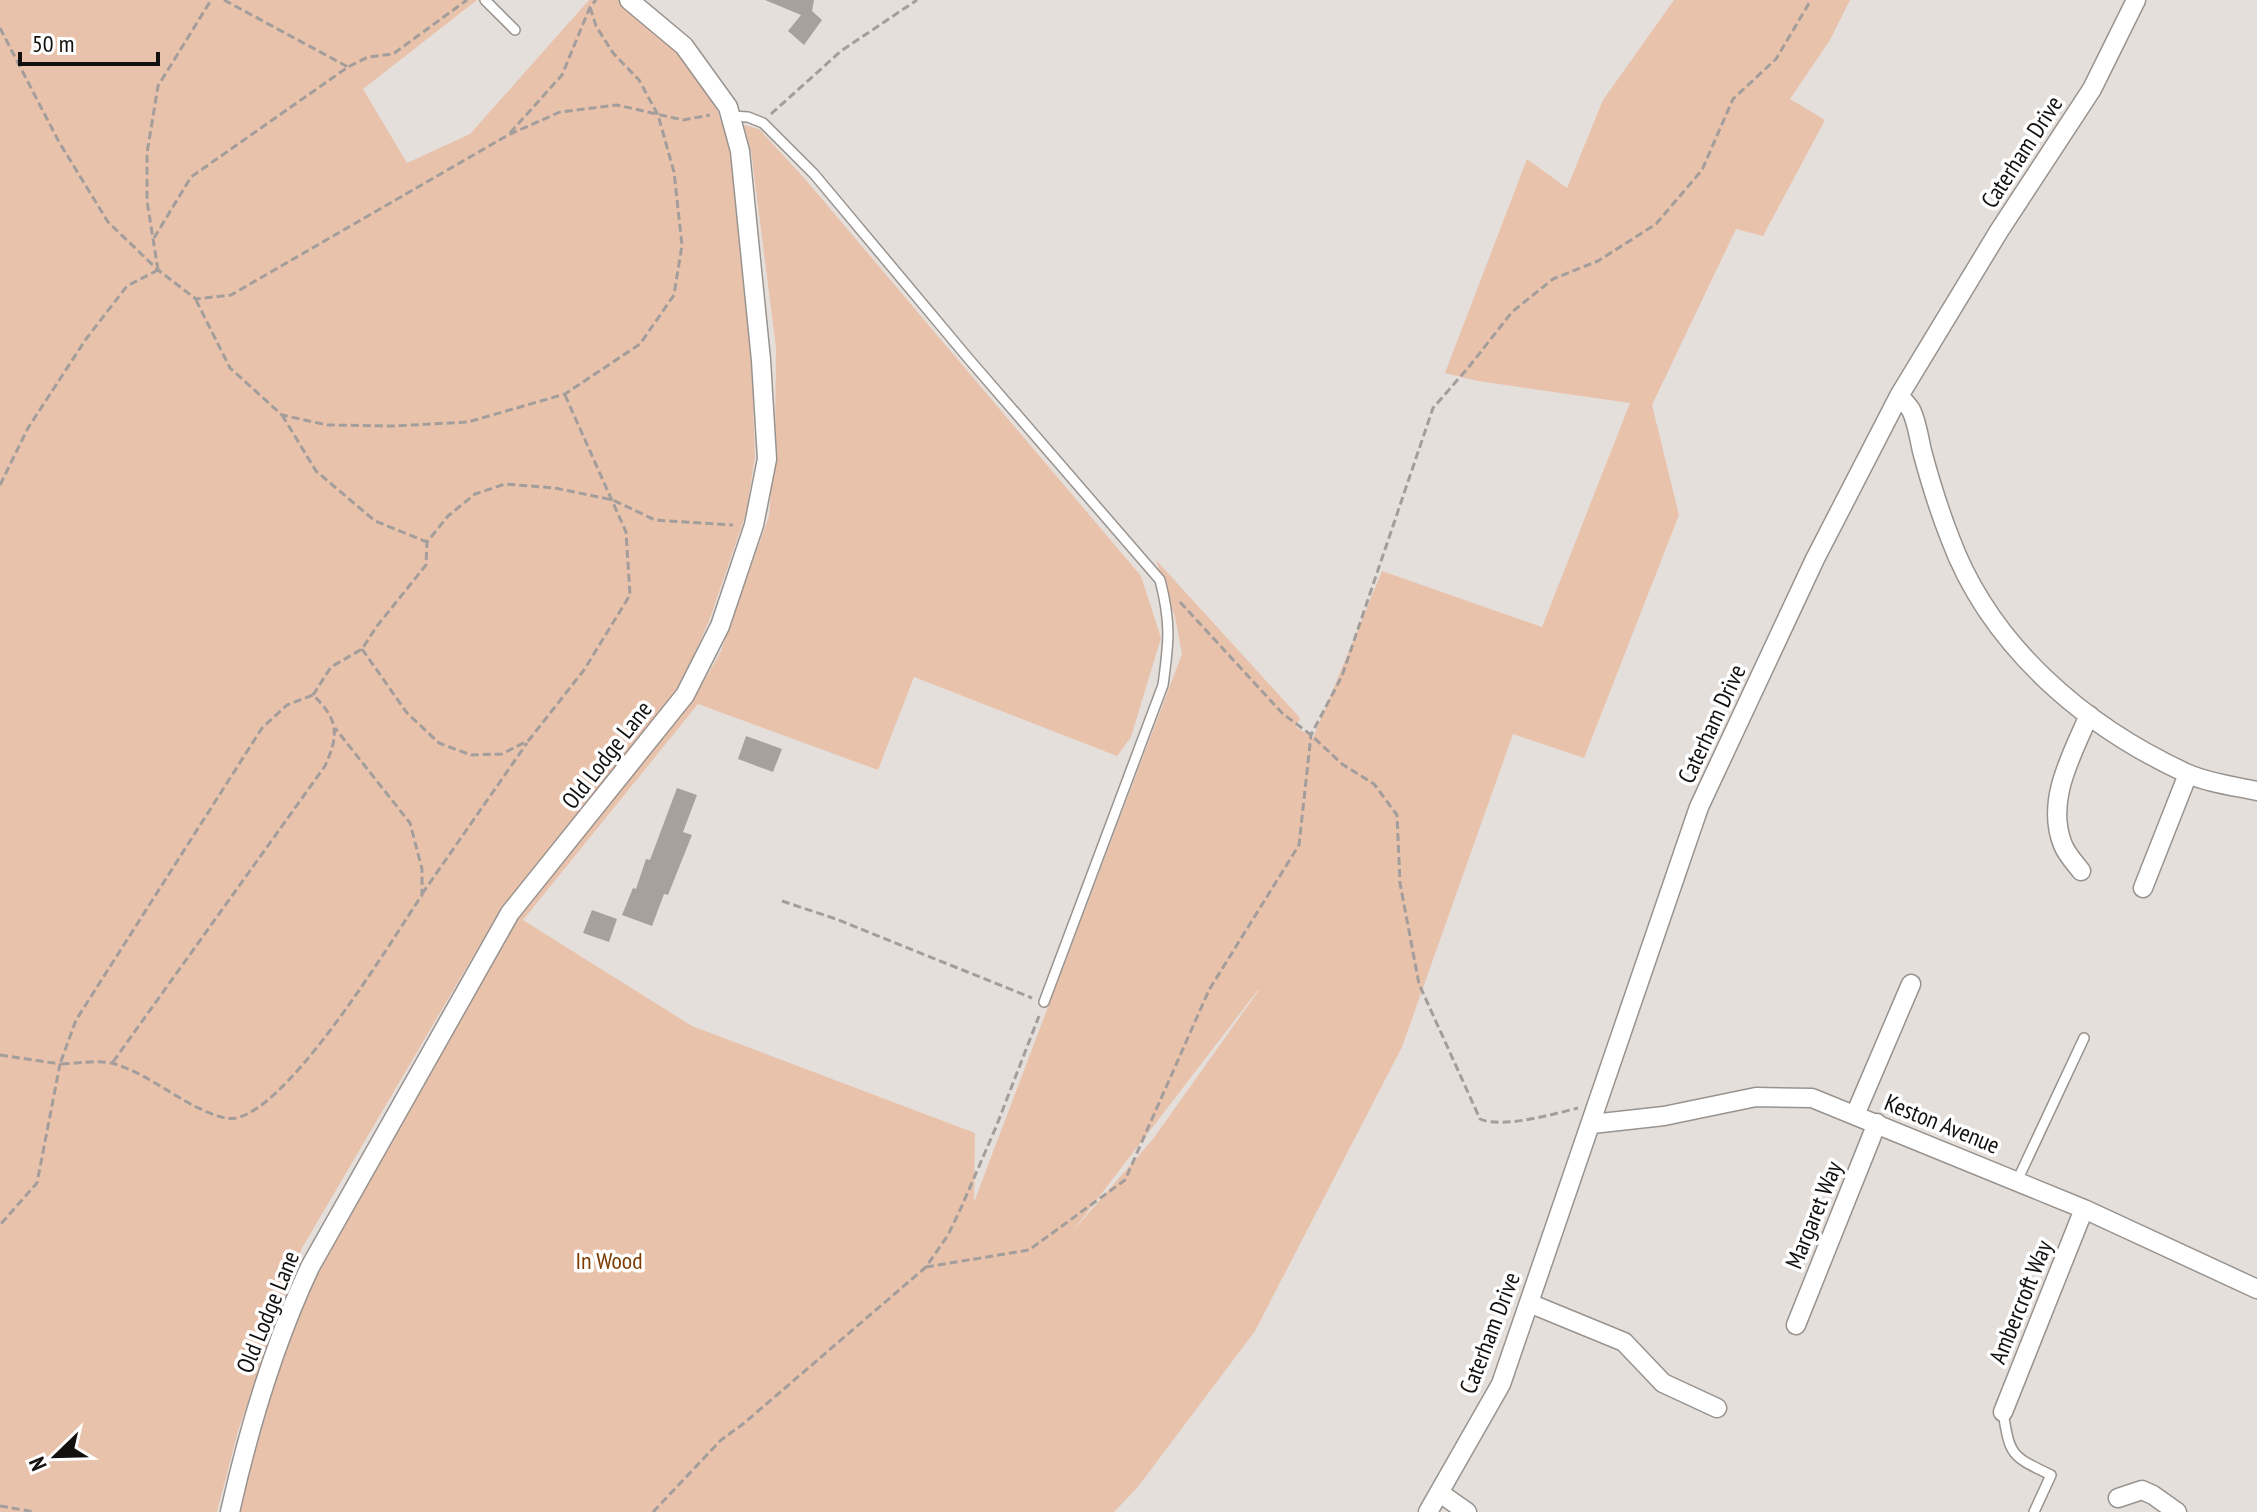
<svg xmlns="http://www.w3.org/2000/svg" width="2257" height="1512" font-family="'PT Sans Narrow',sans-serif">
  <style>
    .green { fill: #e9c2ac; fill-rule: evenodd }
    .building { fill: #a6a19d }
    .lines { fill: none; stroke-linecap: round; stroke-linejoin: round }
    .service-casing { stroke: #98938f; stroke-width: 12 }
    .minor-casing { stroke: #98938f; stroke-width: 21 }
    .path { stroke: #a39e9b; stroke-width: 3; stroke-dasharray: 8 4; stroke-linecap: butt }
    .service { stroke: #fff; stroke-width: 9 }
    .minor { stroke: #fff; stroke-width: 18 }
    .labels { text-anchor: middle; stroke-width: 7; stroke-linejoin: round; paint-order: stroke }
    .street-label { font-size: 24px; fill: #131110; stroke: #fff }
    .park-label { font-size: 24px; fill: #7c3a00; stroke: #fff }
  </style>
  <rect width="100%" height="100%" fill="#e5dfdb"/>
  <path class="green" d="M0 0H477L363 89 407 163 470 134 589 0H619L676 49 716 106 733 156 749 290 755 456 746 514 709 621 681 686 536 864 498 914 302 1248 238 1431 217 1512H0Z
    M1674 0H1850L1830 40 1790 99 1825 120 1763 236 1736 229 1652 405 1679 515 1584 758 1513 734 1402 1047 1255 1331 1137 1488 1114 1512H238L255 1438 309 1288 515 917 696 695 721 651 769 516 775 441 776 348 751 151 744 125 759 129 805 179 1141 576 1161 638 1131 737 1117 756 914 677 878 770 698 704 523 920 692 1026 975 1133 974 1202 1182 654 1175 617 1156 560 1300 718 1296 727 1313 738 1382 571 1542 627 1630 403 1478 381 1445 373 1527 159 1567 188 1603 100ZM1259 990 1153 1139 1072 1232 1258 990Z"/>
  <path class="building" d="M765 0H814L812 11 822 20 804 45 788 31 801 15Z
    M746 736 782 749 773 772 738 759Z
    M677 788 697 795 683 832 692 835 668 895 664 894 652 926 622 915 633 888 636 889 646 859 650 860Z
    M592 910 617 919 609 942 583 933Z"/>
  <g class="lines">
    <defs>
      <path id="service" d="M485 0 515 30
        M732 116 748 117 763 123 814 174 968 358 1160 580C1171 622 1169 642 1163 685L1044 1002
        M2017 1181 2084 1038
        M2003 1412C2010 1456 2011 1456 2051 1475L2034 1512"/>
      <path id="minor" d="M1899 396C1903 400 1908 405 1911 410 1917 422 1919 438 1922 451 1930 481 1939 510 1950 538 1990 646 2084 726 2186 773 2208 783 2234 786 2257 791
        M2081 871C2075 863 2067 855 2063 845 2045 801 2072 755 2089 715
        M2143 888 2188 774
        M1855 1115 1911 984
        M1592 1124 1664 1116 1756 1097 1812 1098 2084 1209 2257 1289
        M1529 1303 1624 1342 1663 1383 1717 1408
        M1796 1325 1877 1123
        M2003 1412 2084 1209
        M1440 1493 1467 1512
        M2118 1498 2142 1490 2153 1495 2177 1512
        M230 1512C249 1427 273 1346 310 1267L510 913 685 695 720 626 754 525 767 459 761 360 740 151 728 107 684 46 629 0
        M1428 1512 1501 1384 1699 807 1815 559 1899 396 1999 231 2092 89 2136 0"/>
    </defs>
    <use href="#service" class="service-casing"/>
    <use href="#minor" class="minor-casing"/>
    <path class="path" d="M224 0 348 67
      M0 28 59 142 108 222 158 270 196 299 231 295 508 135 560 112 617 105 683 120 710 115
      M771 114 841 51 917 0
      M510 133 562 75 590 7 596 0
      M154 238 191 177 348 67 368 57 393 54 467 0
      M158 270 147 201V153L158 86 211 0
      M196 300 230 368 282 415 327 425 394 426 468 422 565 394 640 344 674 295 682 245 674 172 658 115 639 80 613 53 596 26 590 7
      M282 415 316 471 375 521 427 542
      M0 485 28 428 86 339 127 286 158 270
      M1180 602 1282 713 1311 735 1342 764 1374 784 1397 815 1400 883 1419 984 1480 1119C1501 1129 1554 1114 1578 1108
      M362 649 407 713 439 743 471 755 502 754 529 740 584 670 630 595 626 532 565 395
      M313 695 331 667 362 649 377 626 426 565 427 542 448 516 475 494 505 484 555 488 613 500 655 520 733 525
      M422 894 527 743
      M782 901 836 919 1032 998
      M0 1055 60 1064 37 1183 0 1225
      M113 1062 325 766C339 735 339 720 313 695L287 705 262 728 76 1020 60 1064C77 1064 100 1059 115 1064 154 1076 185 1108 225 1118 278 1131 394 936 422 895V869L410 823 335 728
      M926 1267 1029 1250 1125 1180 1209 990 1299 845 1311 735 1342 676 1433 408 1468 368 1512 312 1553 279 1598 261 1656 224 1702 170 1733 99 1776 59 1811 0
      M0 1506 35 1512
      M653 1512 721 1440 743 1424 926 1267 948 1235 961 1208 996 1127 1039 1016"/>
    <use href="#service" class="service"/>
    <use href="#minor" class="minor"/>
  </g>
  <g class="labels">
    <g class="street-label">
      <text transform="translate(2022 152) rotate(-57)" y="8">Caterham Drive</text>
      <text transform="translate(1712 724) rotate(-65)" y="8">Caterham Drive</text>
      <text transform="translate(607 755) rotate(-52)" y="8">Old Lodge Lane</text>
      <text transform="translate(1942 1124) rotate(22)" y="8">Keston Avenue</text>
      <text transform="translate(1814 1215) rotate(-68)" y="8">Margaret Way</text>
      <text transform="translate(2021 1302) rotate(-68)" y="8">Ambercroft Way</text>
      <text transform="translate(268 1312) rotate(-68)" y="8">Old Lodge Lane</text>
      <text transform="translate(1490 1333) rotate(-69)" y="8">Caterham Drive</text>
    </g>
    <g class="park-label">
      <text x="609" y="1269">In Wood</text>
    </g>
  </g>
  <g transform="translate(56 1456) rotate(247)" stroke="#ffffff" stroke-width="6" paint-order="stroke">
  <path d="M0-6L14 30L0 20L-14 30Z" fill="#131110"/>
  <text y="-12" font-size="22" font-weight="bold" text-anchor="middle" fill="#131110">N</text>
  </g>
  <path d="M20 52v12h138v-12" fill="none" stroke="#131110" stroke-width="4"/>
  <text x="32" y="52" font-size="24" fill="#131110" stroke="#ffffff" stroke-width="6" paint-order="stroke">50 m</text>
</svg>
